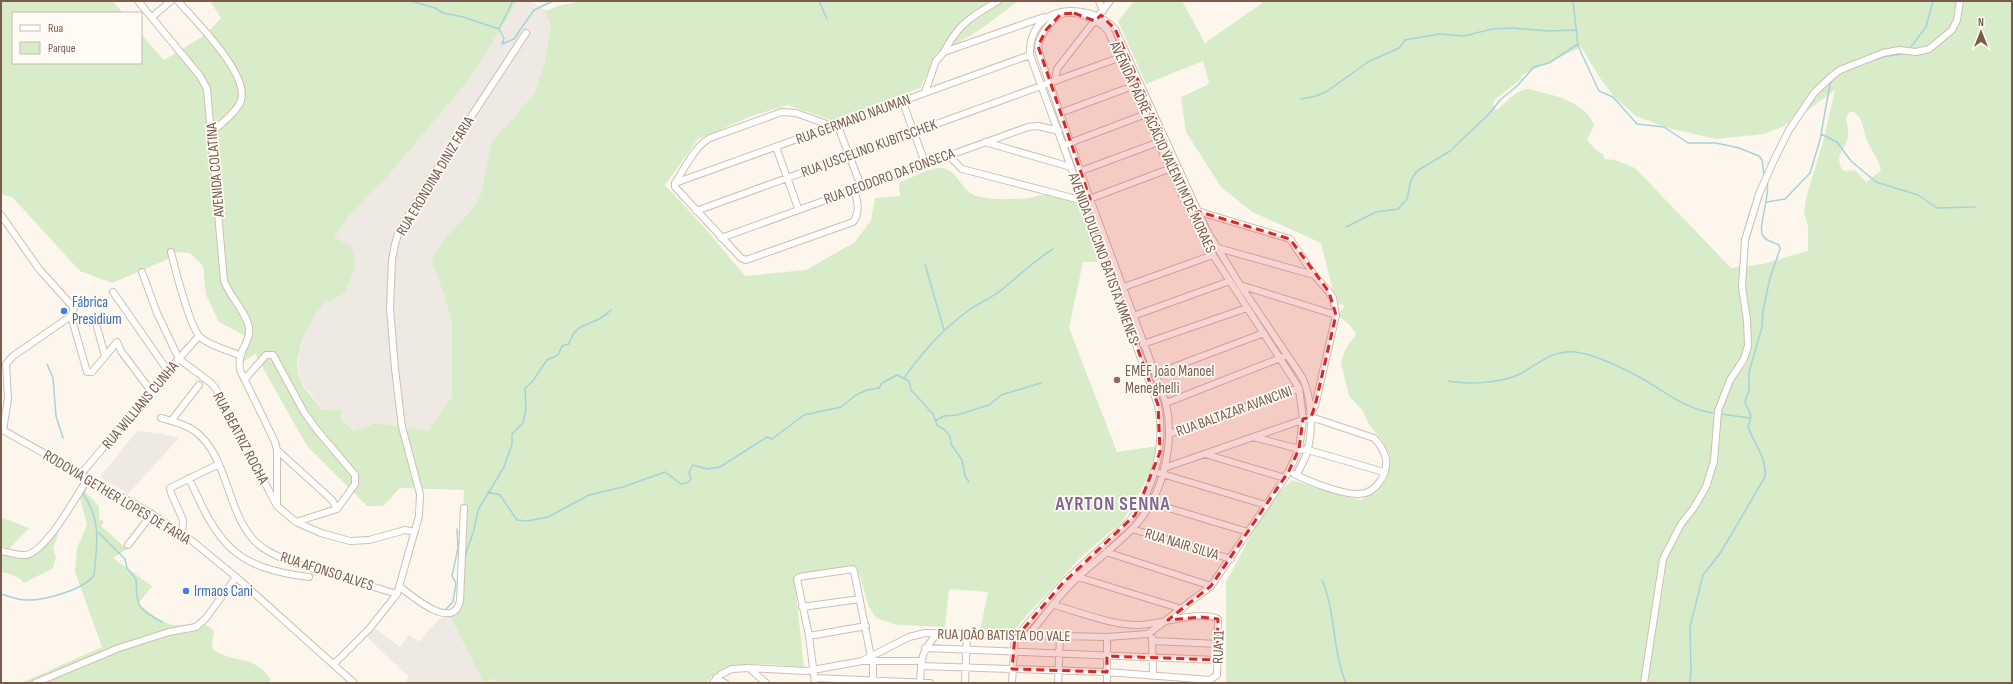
<svg xmlns="http://www.w3.org/2000/svg" width="2013" height="684" font-family="'Sofia Sans Condensed',sans-serif">
  <style>
    .industrial { fill: #efe9e4 }
    .green { fill: #d8ecc9; fill-rule: evenodd }
    .lines { fill: none; stroke-linecap: round; stroke-linejoin: round }
    .stream { stroke: #a5d3da; stroke-width: 1.5 }
    .minor-casing { stroke: #d1beb0; stroke-width: 8 }
    .minor { stroke: #fff; stroke-width: 6 }
    .marked { fill: #d62828; fill-opacity: 0.2; stroke: #d62828; stroke-width: 3; stroke-dasharray: 8 5; stroke-linejoin: round }
    .shop-dot { fill: #3f7fe0; stroke: #fffaf3; stroke-width: 1.5 }
    .education-dot { fill: #8d6e63; stroke: #fffaf3; stroke-width: 1.5 }
    .labels { text-anchor: middle; stroke-width: 3.5; stroke-linejoin: round; paint-order: stroke }
    .street-label { font-size: 15px; fill: #7a5c4d; stroke: #fffaf3 }
    .shop-label { font-size: 15px; fill: #366cbe; stroke: #fffaf3; text-anchor: start }
    .education-label { font-size: 15px; fill: #785e54; stroke: #fffaf3; text-anchor: start }
    .district-label { font-size: 19px; font-weight: bold; letter-spacing: 1px; fill: #846695; stroke: #fffaf3 }
  </style>
  <rect width="100%" height="100%" fill="#fdf6ec"/>
  <path class="industrial" d="M518 1H531L544 10 551 26 544 65 534 94 513 118 487 162 481 194 472 209 459 224 433 268 445 297 452 326V396L429 431 376 423 353 431 340 418 323 410 300 380 298 367 299 352 311 321 323 303V301L328 302 344 294 348 245 334 238 350 215 388 176 471 77Z
    M137 431 162 434 179 438 128 494 100 477Z
    M463 612 504 683H405L409 677 367 637 375 628 400 647 409 635 419 642 439 619Z"/>
  <path class="green" d="M1 1H113L123 13H13V63H141V34L164 60 205 35 221 18 210 1H518L471 77 388 176 350 215 334 238C338 240 345 242 349 245 362 258 350 281 344 294L328 302 323 301 324 303C310 321 290 357 300 380 305 391 316 401 322 410H342L340 418 353 431 376 423 429 431 452 396V326L445 297 433 267 432 259 444 240 472 209 481 194 491 143 534 94 544 65 551 26 544 10C551 11 555 6 562 5 569 3 574 4 581 1H1018C993 20 968 41 937 52L920 88 833 121 788 105 752 116 698 139 665 185 704 227 745 276 806 270 855 242 871 220 875 198 900 196 899 183C910 178 931 167 942 168 956 170 959 184 969 192 974 196 980 197 986 198 998 200 1016 199 1028 198 1033 198 1038 195 1043 195 1087 192 1095 225 1097 262H1083L1069 328 1117 452 1157 446 1149 476 1123 521 1082 556 1027 615 1014 631H980L988 592 949 589 945 627 898 625 876 618 869 607 859 573 851 567 794 575 804 667C777 666 723 655 707 683H497L496 678 484 683 448 612 458 602 464 490 400 488 383 506H367L307 446 255 354 242 363 236 352 247 337 219 322 206 295 203 266 190 253 176 252 166 260 112 283 80 271 13 198 1 194Z
    M1134 1H1182L1206 45V42L1261 4 1262 1H2012V683H1226V582L1267 505 1292 480 1360 500 1377 492 1386 480 1390 456 1382 440 1369 425 1363 411 1349 396 1341 363 1345 350 1356 334 1349 324 1337 315 1345 306 1328 300 1333 291 1321 243 1252 212 1221 187 1186 132 1181 97 1207 85 1209 82 1203 61 1146 84 1118 21ZM1581 47 1600 78 1615 98 1636 116 1668 128 1716 139 1764 134 1782 127 1796 119 1835 90 1824 138 1806 198 1804 213 1808 226V251L1763 264 1731 268 1635 168 1615 160 1604 159V155L1596 150 1587 140 1594 125C1584 100 1552 95 1529 89 1516 89 1507 102 1497 110L1493 106 1494 100 1520 80 1522 75ZM1849 112H1854C1864 119 1863 132 1868 143 1873 153 1879 159 1881 171L1866 182 1855 170 1847 171 1842 170C1835 154 1843 154 1847 140 1850 133 1847 126 1846 118Z
    M82 489 99 506V519L104 521 101 526 127 549 113 558 152 586 138 604C147 610 159 621 170 624 184 629 203 615 214 632L212 643 213 649C233 665 252 652 271 680L267 683H21L102 647 75 572 77 548 87 525 80 498 78 496Z
    M1 517 29 528 10 548 1 546Z
    M59 532 53 548 56 557 53 568 24 583C19 576 10 574 1 572V553L31 558Z"/>
  <g class="lines">
    <path class="stream" d="M411 1 435 8 443 13 463 17 499 29 504 38 502 44
      M819 1 827 19
      M1573 1 1578 46 1599 91 1613 97 1637 124 1664 127 1688 143H1716L1739 148 1759 156 1762 160 1764 174
      M499 29 513 1
      M502 44 514 39 534 10 553 1
      M1910 48 1926 27 1933 1
      M1876 59 1887 56 1904 54
      M1301 99 1316 96 1326 92 1368 62 1399 48 1405 40 1439 34 1464 36 1492 29 1511 28 1550 31 1576 30
      M1821 134 1837 142 1851 161 1876 182 1918 195 1937 208 1975 207
      M1767 202 1785 199 1810 173 1820 140 1830 84 1833 79
      M1346 227 1376 212 1398 209 1407 199 1411 180 1417 171 1450 151 1489 114 1500 100 1517 86 1534 67 1549 63 1578 44
      M925 264 944 330
      M47 364 53 378 56 416 63 438
      M904 378C924 350 942 330 969 310 981 302 994 297 1005 287 1021 274 1035 260 1053 249
      M1448 381C1469 385 1501 383 1520 374 1538 364 1552 350 1575 352 1596 354 1638 375 1656 387 1675 399 1689 409 1713 413
      M1721 414 1750 418
      M935 421 944 416 957 415 989 405 1001 395 1041 383
      M488 492 500 495 517 520 527 521 548 517 589 495 623 487 665 472 681 484 687 483 691 479 689 472 693 465 707 469 720 467 767 437 772 439 804 415 841 407 856 395 867 390 879 388 882 383 897 375 909 381 911 390 933 414 937 425 945 430 950 436 951 444 962 460 965 476 969 482
      M99 533 125 559 127 568 136 579C137 606 136 608 162 622
      M465 556 474 530 478 510 504 467 512 444V434L523 423 526 409 525 388 532 382 547 360 558 355 562 346 569 344C574 325 586 326 601 318 605 316 608 312 611 310
      M1322 580C1336 612 1332 650 1346 683
      M1 594C9 596 18 600 25 600 43 601 84 590 94 575 97 544 102 521 83 494L89 483
      M461 607 463 594
      M446 609 453 602 456 583 452 576 458 548 457 529
      M1690 683 1691 671 1690 627 1703 575 1721 552 1765 477C1767 457 1754 444 1748 427L1751 416 1745 402 1749 390V372L1762 327 1763 311 1770 278 1780 249 1779 245C1775 243 1766 241 1763 236 1757 228 1771 195 1767 181"/>
    <defs>
      <path id="minor" d="M138 1 200 76 207 89 224 281C230 297 247 313 249 328 251 343 237 349 240 370L275 442 277 450V506
        M178 1C195 21 253 77 240 103 235 114 220 124 212 132
        M1099 1 1103 11
        M152 17 171 1
        M944 52C959 23 971 17 998 1
        M1055 81 1057 69 1110 1
        M925 92 936 61 944 52 1044 17
        M902 100 925 163
        M1060 113 1133 86
        M837 124 861 186
        M832 126 796 113 782 112 710 138C694 147 685 168 675 183V187L741 258 746 260 853 222C861 212 857 200 854 188
        M985 142 1071 167
        M1067 144 1146 114
        M776 147 798 208
        M948 155 962 169 1084 201 1174 167
        M1081 171 1159 142
        M675 183 1030 55
        M696 211 1124 56
        M1197 211 1290 239 1314 275 1329 292 1333 298 1336 315 1315 406 1310 414
        M1 215 39 269 74 308 71 316 87 372H92L117 342 121 351 151 391
        M721 238 1028 127 1038 126 1059 131
        M1218 248 1314 275
        M171 252C175 269 190 327 200 337 210 346 227 350 239 355
        M142 272 157 313 179 359 211 383 216 389 277 506 296 522 321 533 350 541 369 540 405 530 415 532
        M1240 285 1336 315
        M1124 287 1213 255
        M113 292 168 371
        M1133 316 1230 281
        M97 327 105 356
        M1143 344 1247 308
        M1155 374 1264 333
        M245 379 266 355H273L304 412 317 430 355 475V484L337 509 296 522
        M1166 403 1283 357
        M161 418C172 421 185 424 195 431 228 457 226 507 252 538 261 549 275 555 288 561L397 594
        M171 421 199 385
        M1 429 152 514 191 540 236 577 354 683
        M3 430 8 399 6 364 13 356 71 316
        M1169 434 1299 388
        M1253 437 1299 449 1308 450 1384 472
        M277 450 332 500 337 509
        M1205 454 1285 478
        M1164 468 1311 417 1374 438C1379 443 1384 451 1386 459 1388 475 1375 494 1359 494 1343 495 1308 481 1294 474
        M1159 473 1266 505
        M81 474 168 371 199 336
        M189 478C218 544 234 568 309 577
        M1152 503 1248 532
        M1132 529 1231 559
        M182 533 183 520 171 493 170 488 219 464
        M128 545 152 514
        M1 551C9 552 18 556 26 555 46 552 77 495 88 478
        M1106 552 1211 586
        M1078 577 1182 609
        M400 587C412 596 453 632 460 601L464 508
        M802 607 860 599
        M1018 635 1062 584 1128 523C1154 491 1166 445 1158 405L1030 55C1028 4 1087 0 1115 29L1206 229 1240 285 1302 377C1312 398 1313 427 1308 449 1306 458 1300 467 1297 475
        M809 636 866 626
        M1152 638 1153 675
        M1153 641 1218 644
        M925 648 1217 660
        M862 661 909 637 925 633 1107 637 1148 634 1211 586 1278 488 1289 471 1299 449 1303 419 1299 388 1213 255 1181 193 1108 31C1099 20 1074 8 1060 15 1054 18 1049 25 1045 30 1040 38 1037 44 1039 53L1090 199 1166 403C1175 445 1163 497 1133 528 1114 548 1091 564 1072 583 1056 599 1043 618 1029 635
        M334 664 369 629 397 594 419 516 420 494 402 427 395 369 390 308 392 260 395 244 399 231 429 181 526 33
        M921 666 1107 672 1210 680 1217 675 1218 619C1202 610 1160 624 1140 625 1113 626 1080 612 1054 605
        M749 668 766 683
        M716 678 725 683
        M815 678 930 683
        M35 683 119 648 169 632 196 627 206 618 236 577
        M713 683 720 675 732 669 749 668 807 671 862 661H921
        M815 683 809 636 797 579 799 577 853 569 854 571 871 657
        M873 683V661
        M920 683C921 659 921 651 938 633
        M965 683 967 634
        M1012 683 1015 635
        M1058 683 1060 636
        M1107 683V637
        M1644 683 1663 559 1681 524 1693 509 1706 487 1714 461 1718 411 1730 380 1744 359 1748 346 1747 320 1742 287 1745 240 1759 194 1774 160 1789 130 1814 93 1832 76 1840 70 1883 53 1899 50 1916 52 1929 49 1952 30 1957 20 1960 1"/>
    </defs>
    <use href="#minor" class="minor-casing"/>
    <use href="#minor" class="minor"/>
  </g>
  <path class="marked" d="M1074 13 1095 21 1101 15 1115 29 1197 211 1290 239 1329 292 1336 315 1315 406 1311 417 1303 419 1299 449 1289 471 1211 586 1168 620 1201 617 1218 619 1217 660 1107 656V672L1012 669 1015 635H1018L1062 584 1135 515 1160 452 1158 405 1084 201 1090 199 1038 46 1046 30 1061 14Z"/>
  <g class="shop-dot">
    <circle cx="64" cy="311" r="4"/>
    <circle cx="186" cy="591" r="4"/>
  </g>
  <circle class="education-dot" cx="1117" cy="380" r="4"/>
  <g class="labels">
    <g class="street-label">
      <text transform="translate(853 119) rotate(-20)" y="5">RUA GERMANO NAUMAN</text>
      <text transform="translate(1163 147) rotate(65)" y="5">AVENIDA PADRE ACÁCIO VALENTIM DE MORAES</text>
      <text transform="translate(869 148) rotate(-20)" y="5">RUA JUSCELINO KUBITSCHEK</text>
      <text transform="translate(215 170) rotate(-95)" y="5">AVENIDA COLATINA</text>
      <text transform="translate(435 176) rotate(-59)" y="5">RUA ERONDINA DINIZ FARIA</text>
      <text transform="translate(889 176) rotate(-20)" y="5">RUA DEODORO DA FONSECA</text>
      <text transform="translate(1104 258) rotate(70)" y="5">AVENIDA DULCINO BATISTA XIMENES</text>
      <text transform="translate(140 405) rotate(-50)" y="5">RUA WILLIANS CUNHA</text>
      <text transform="translate(1234 411) rotate(-20)" y="5">RUA BALTAZAR AVANCINI</text>
      <text transform="translate(241 438) rotate(62)" y="5">RUA BEATRIZ ROCHA</text>
      <text transform="translate(117 497) rotate(31)" y="5">RODOVIA GETHER LOPES DE FARIA</text>
      <text transform="translate(1182 544) rotate(17)" y="5">RUA NAIR SILVA</text>
      <text transform="translate(327 571) rotate(18)" y="5">RUA AFONSO ALVES</text>
      <text transform="translate(1004 635) rotate(1)" y="5">RUA JOÃO BATISTA DO VALE</text>
      <text transform="translate(1218 647) rotate(-88)" y="5">RUA 11</text>
    </g>
    <g class="shop-label">
      <text x="72" y="307">Fábrica<tspan x="72" dy="17">Presidium</tspan></text>
      <text x="194" y="596">Irmaos Cani</text>
    </g>
    <g class="education-label">
      <text x="1125" y="376">EMEF João Manoel<tspan x="1125" dy="17">Meneghelli</tspan></text>
    </g>
    <g class="district-label">
      <text x="1113" y="510">AYRTON SENNA</text>
    </g>
  </g>
  <rect width="2013" height="684" fill="none" stroke="#7a5c4d" stroke-width="4"/>
  <rect x="12" y="12" width="130" height="52" fill="#fffaf3" stroke="#cabbb1"/>
  <rect x="20" y="25" width="20" height="6" fill="#ffffff" stroke="#cabbb1"/>
  <text x="48" y="32" font-size="12" fill="#7a5c4d">Rua</text>
  <rect x="20" y="42" width="20" height="12" fill="#d8ecc9" stroke="#cabbb1"/>
  <text x="48" y="52" font-size="12" fill="#7a5c4d">Parque</text>
  <g transform="translate(1981 32)" stroke="#fffaf3" stroke-width="3" paint-order="stroke">
  <path d="M0-3L7 15L0 10L-7 15Z" fill="#7a5c4d"/>
  <text y="-6" font-size="11" font-weight="bold" text-anchor="middle" fill="#7a5c4d">N</text>
  </g>
</svg>
